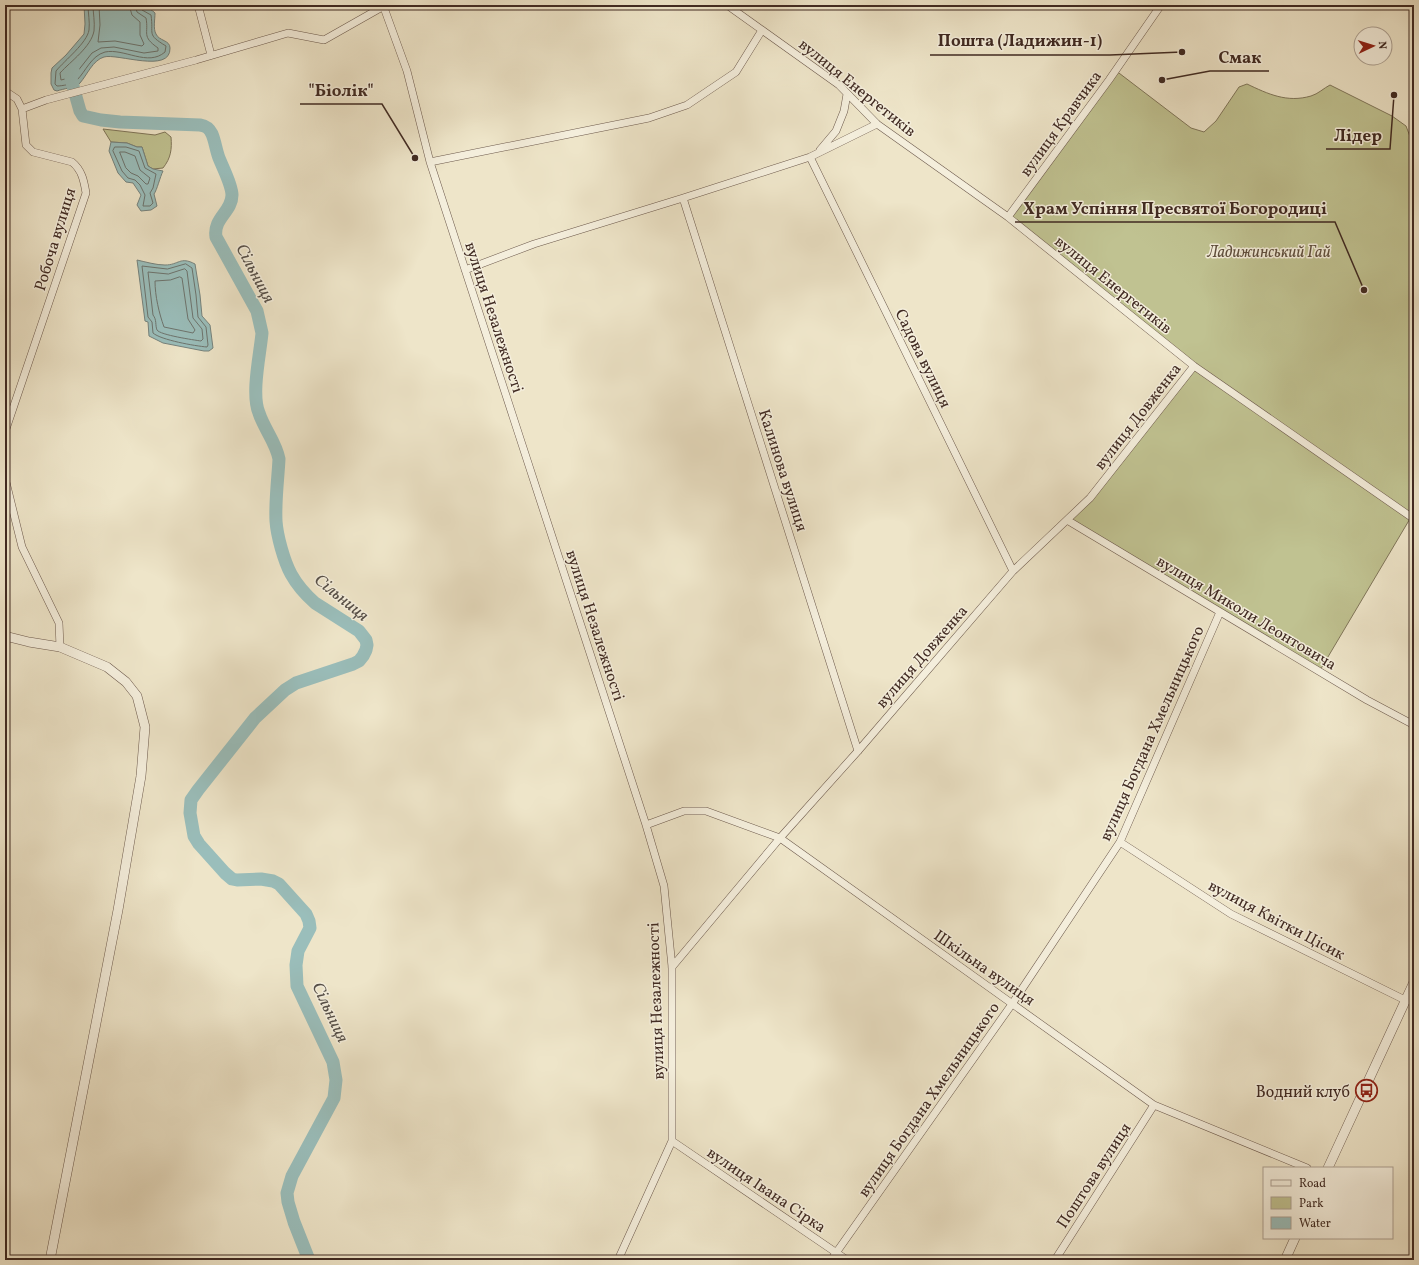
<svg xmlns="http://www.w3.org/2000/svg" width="1419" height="1265" font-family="Vollkorn,serif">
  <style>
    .green { fill: #c0c291; stroke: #80765a }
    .water { fill: #9abebb; stroke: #76837e }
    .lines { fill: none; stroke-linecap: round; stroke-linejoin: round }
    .shore { stroke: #6d746e; stroke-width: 1 }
    .river { stroke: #9abebb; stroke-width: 13 }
    .minor-casing { stroke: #6c594c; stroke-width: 8 }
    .tertiary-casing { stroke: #6c594c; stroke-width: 10 }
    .minor { stroke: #f4eedc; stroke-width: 7 }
    .tertiary { stroke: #f4eedc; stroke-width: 9 }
    .labels { text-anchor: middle; stroke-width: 3; stroke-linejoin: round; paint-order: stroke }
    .street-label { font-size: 16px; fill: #402a22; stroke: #f4eedc }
    .park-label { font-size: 16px; font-style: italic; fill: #60503e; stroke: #f4eedc }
    .poi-label { font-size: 16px; fill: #402a22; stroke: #f4eedc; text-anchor: end }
    .water-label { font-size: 17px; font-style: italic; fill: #564f48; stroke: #f4eedc }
    .leader { fill: none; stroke: #402a22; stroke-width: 1.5 }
    .callout-dot { fill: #402a22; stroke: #f4eedc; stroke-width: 1.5 }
    .callout-label { font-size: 17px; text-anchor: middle; font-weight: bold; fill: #402a22; stroke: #f4eedc; stroke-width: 3; stroke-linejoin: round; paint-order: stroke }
  </style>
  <rect width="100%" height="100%" fill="#eee5c9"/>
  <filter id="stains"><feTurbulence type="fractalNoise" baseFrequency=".005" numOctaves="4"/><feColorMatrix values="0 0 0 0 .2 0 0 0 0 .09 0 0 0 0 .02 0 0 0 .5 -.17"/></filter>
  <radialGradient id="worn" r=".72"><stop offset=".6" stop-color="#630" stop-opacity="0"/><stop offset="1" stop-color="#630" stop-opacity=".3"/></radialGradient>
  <path class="green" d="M1115 70 1191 128 1204 132 1216 121 1239 87 1247 84C1268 94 1287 103 1311 96 1318 94 1324 88 1330 85L1392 116 1406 126 1414 147V514L1411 517 1319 672 1067 520 1089 499 1194 366 1008 217Z
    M103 129 155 135 165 132 171 137C172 149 171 158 163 168L153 169 148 166 142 147H137L127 143 111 142Z"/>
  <path class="water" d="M84 5H133C142 6 149 7 155 13 155 19 153 29 156 34 159 41 170 40 170 48 171 74 117 53 104 57 93 60 87 75 80 83 77 87 62 89 57 91L54 90 51 84V73L52 68 66 55 84 34 85 24Z
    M111 142 127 143 137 147H142L148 166 153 169 163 171C160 177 157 190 154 194L157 206 151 210 141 211 137 205 141 195 133 183 126 182 118 173 109 151Z
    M137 260C146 262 156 265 165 265 179 265 180 256 195 264L200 295 202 316 210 325 213 348 209 351H204L163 343 149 336 148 322 145 321Z"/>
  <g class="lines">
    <path class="shore" d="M88 5C88 13 90 22 89 30 87 43 65 60 56 71L55 84 57 86C62 86 74 84 77 80 86 71 91 56 105 52 124 48 148 67 165 52L166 46C146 34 154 35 151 15L142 10 140 5
      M93 5C93 13 95 22 94 31 91 47 71 61 60 73L61 80 73 77 92 53 101 48 114 47 144 53 158 51V48C141 36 149 34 146 18L137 12 135 5
      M99 5 100 25 98 42 115 41 142 46 144 44 140 35V22L132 15 129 5
      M115 147H126L139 151 145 168 156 174 153 188 150 193 153 203 150 206H143L145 195 140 185 135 180 128 178 122 171 113 151Z
      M120 152H125L135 156 140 170 150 178 148 184H146L138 176 131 173 126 168Z
      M186 264 192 268 196 295 198 317 206 327 208 345 207 347C195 346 161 340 153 333L152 322 148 317 142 266 167 269Z
      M185 269 187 271 193 318 202 329 203 339 201 341C194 340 160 335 157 330 155 325 157 320 153 315L148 272 168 274Z
      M180 277 182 278 188 319 195 330 193 333 164 327C159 313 155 296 155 281L170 280Z"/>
    <path class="river" d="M73 70 71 79 80 111 83 116 101 120 120 122 200 125C206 126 209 128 212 134 215 141 216 150 219 158 223 168 232 185 232 195 232 212 213 218 216 237L257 311 262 333C260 355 251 394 259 413 264 429 276 442 279 459 278 479 275 500 276 521 277 536 284 561 291 574 297 585 306 595 315 603L359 631 366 640 367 645 366 650 363 656 359 661 353 664 296 683 285 690 255 718 198 790 191 800 190 813 194 836 199 844 225 873 232 879 237 880 261 879 273 881 279 884 306 914 309 921 310 928 298 951 296 965 297 986 333 1062 336 1080 334 1098 292 1176 287 1193 288 1202 294 1222 309 1260"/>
    <defs>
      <path id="minor" d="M198 5 211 55
        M383 5 407 71 430 162 646 825 664 886 672 967V1141L618 1260
        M727 5 839 85 877 124 1008 217 1194 366 1414 519
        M5 91 17 99 22 109 26 145 33 152 72 162C82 170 84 181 86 193L5 432
        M22 109 46 100 196 60 288 33 324 40 384 6
        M820 150 836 131 844 111 847 94
        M810 157 1013 571
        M430 162 649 118 687 105 736 72 762 30
        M683 198 858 751
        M1008 217 1109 80 1161 5
        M465 270 534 244 683 198 810 157 877 124
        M5 478 22 547 59 623 60 647
        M1067 520 1367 700 1414 725
        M646 825 684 811H706L780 838 1154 1105 1307 1168
        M1120 842 1231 914 1405 1000
        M672 967 780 838 858 751 1013 571 1090 498 1194 366
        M672 1141 847 1260
        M831 1260 1012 1004 1120 842 1220 612
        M1055 1260 1154 1105"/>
      <path id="tertiary" d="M5 636 29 642 60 647 107 667 126 682 137 696 145 727 141 776 118 910 50 1260
        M1328 1168 1414 982
        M1285 1260 1295 1238"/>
    </defs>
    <use href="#minor" class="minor-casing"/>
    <use href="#tertiary" class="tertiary-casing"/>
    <use href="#minor" class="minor"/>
    <use href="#tertiary" class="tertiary"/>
  </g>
  <defs>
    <symbol id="bus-ring" viewBox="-11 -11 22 22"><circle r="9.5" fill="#f4eedc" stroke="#8f2418" stroke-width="1.5"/><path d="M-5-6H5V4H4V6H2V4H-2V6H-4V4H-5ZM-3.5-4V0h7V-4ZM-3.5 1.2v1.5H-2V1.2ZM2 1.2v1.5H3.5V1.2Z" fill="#8f2418"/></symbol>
  </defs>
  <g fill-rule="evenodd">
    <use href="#bus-ring" x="1354" y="1078" width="25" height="25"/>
  </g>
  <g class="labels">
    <g class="street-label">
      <text transform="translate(858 87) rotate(39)" y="6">вулиця Енергетиків</text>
      <text transform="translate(1060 123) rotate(-54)" y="6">вулиця Кравчика</text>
      <text transform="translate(54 239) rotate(-73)" y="6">Робоча вулиця</text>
      <text transform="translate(1114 284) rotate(39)" y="6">вулиця Енергетиків</text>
      <text transform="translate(495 317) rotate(72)" y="6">вулиця Незалежності</text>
      <text transform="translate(924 358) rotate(64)" y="6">Садова вулиця</text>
      <text transform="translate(1137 416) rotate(-52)" y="6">вулиця Довженка</text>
      <text transform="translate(784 470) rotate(72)" y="6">Калинова вулиця</text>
      <text transform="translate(1247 612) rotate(31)" y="6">вулиця Миколи Леонтовича</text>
      <text transform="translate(596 625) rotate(72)" y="6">вулиця Незалежності</text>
      <text transform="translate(921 656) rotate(-49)" y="6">вулиця Довженка</text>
      <text transform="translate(1151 733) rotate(-66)" y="6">вулиця Богдана Хмельницького</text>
      <text transform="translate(1277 919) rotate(28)" y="6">вулиця Квітки Цісик</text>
      <text transform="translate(985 967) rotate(35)" y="6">Шкільна вулиця</text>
      <text transform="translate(655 1001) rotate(-92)" y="6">вулиця Незалежності</text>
      <text transform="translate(928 1099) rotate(-55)" y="6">вулиця Богдана Хмельницького</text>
      <text transform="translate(1093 1175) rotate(-57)" y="6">Поштова вулиця</text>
      <text transform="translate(767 1189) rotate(34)" y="6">вулиця Івана Сірка</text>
    </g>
    <g class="park-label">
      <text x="1269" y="257">Ладижинський Гай</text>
    </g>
    <g class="poi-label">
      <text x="1350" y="1097">Водний клуб</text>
    </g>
    <g class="water-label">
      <text transform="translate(256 273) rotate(62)" y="6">Сільниця</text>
      <text transform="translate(342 597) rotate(39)" y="6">Сільниця</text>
      <text transform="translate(331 1012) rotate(65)" y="6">Сільниця</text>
    </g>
  </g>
  <path class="leader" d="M1182 52L1110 55H930M1162 80L1210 71H1269M415 158L382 104H300M1394 95L1390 149H1326M1364 290L1335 222H1015"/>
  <g class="callout-dot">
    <circle cx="1182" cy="52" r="4"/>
    <circle cx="1162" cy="80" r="4"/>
    <circle cx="415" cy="158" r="4"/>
    <circle cx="1394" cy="95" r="4"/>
    <circle cx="1364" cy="290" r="4"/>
  </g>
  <g class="callout-label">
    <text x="1020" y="46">Пошта (Ладижин-1)</text>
    <text x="1240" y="63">Смак</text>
    <text x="341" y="96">"Біолік"</text>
    <text x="1358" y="141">Лідер</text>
    <text x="1175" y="214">Храм Успіння Пресвятої Богородиці</text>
  </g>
  <rect width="1419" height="1265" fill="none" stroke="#eee5c9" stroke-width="20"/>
  <rect x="6" y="6" width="1407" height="1253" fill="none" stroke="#402a22" stroke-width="2"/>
  <rect x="10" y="10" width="1399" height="1245" fill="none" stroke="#402a22"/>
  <rect x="1263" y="1167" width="130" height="72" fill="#f4eedc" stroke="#aca092"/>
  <rect x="1271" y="1180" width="20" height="6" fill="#f4eedc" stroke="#aca092"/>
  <text x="1299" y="1187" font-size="12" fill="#402a22">Road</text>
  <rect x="1271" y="1197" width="20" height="12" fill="#c0c291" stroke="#aca092"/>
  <text x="1299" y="1207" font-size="12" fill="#402a22">Park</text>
  <rect x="1271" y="1217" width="20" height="12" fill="#9abebb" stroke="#aca092"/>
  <text x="1299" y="1227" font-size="12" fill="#402a22">Water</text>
  <g transform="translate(1373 46) rotate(86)"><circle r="19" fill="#f4eedc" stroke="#aca092"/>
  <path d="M0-3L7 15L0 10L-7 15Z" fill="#8f2418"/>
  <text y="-6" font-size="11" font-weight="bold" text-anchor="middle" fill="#402a22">N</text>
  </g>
  <rect width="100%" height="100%" filter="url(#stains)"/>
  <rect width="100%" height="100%" fill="url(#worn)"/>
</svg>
